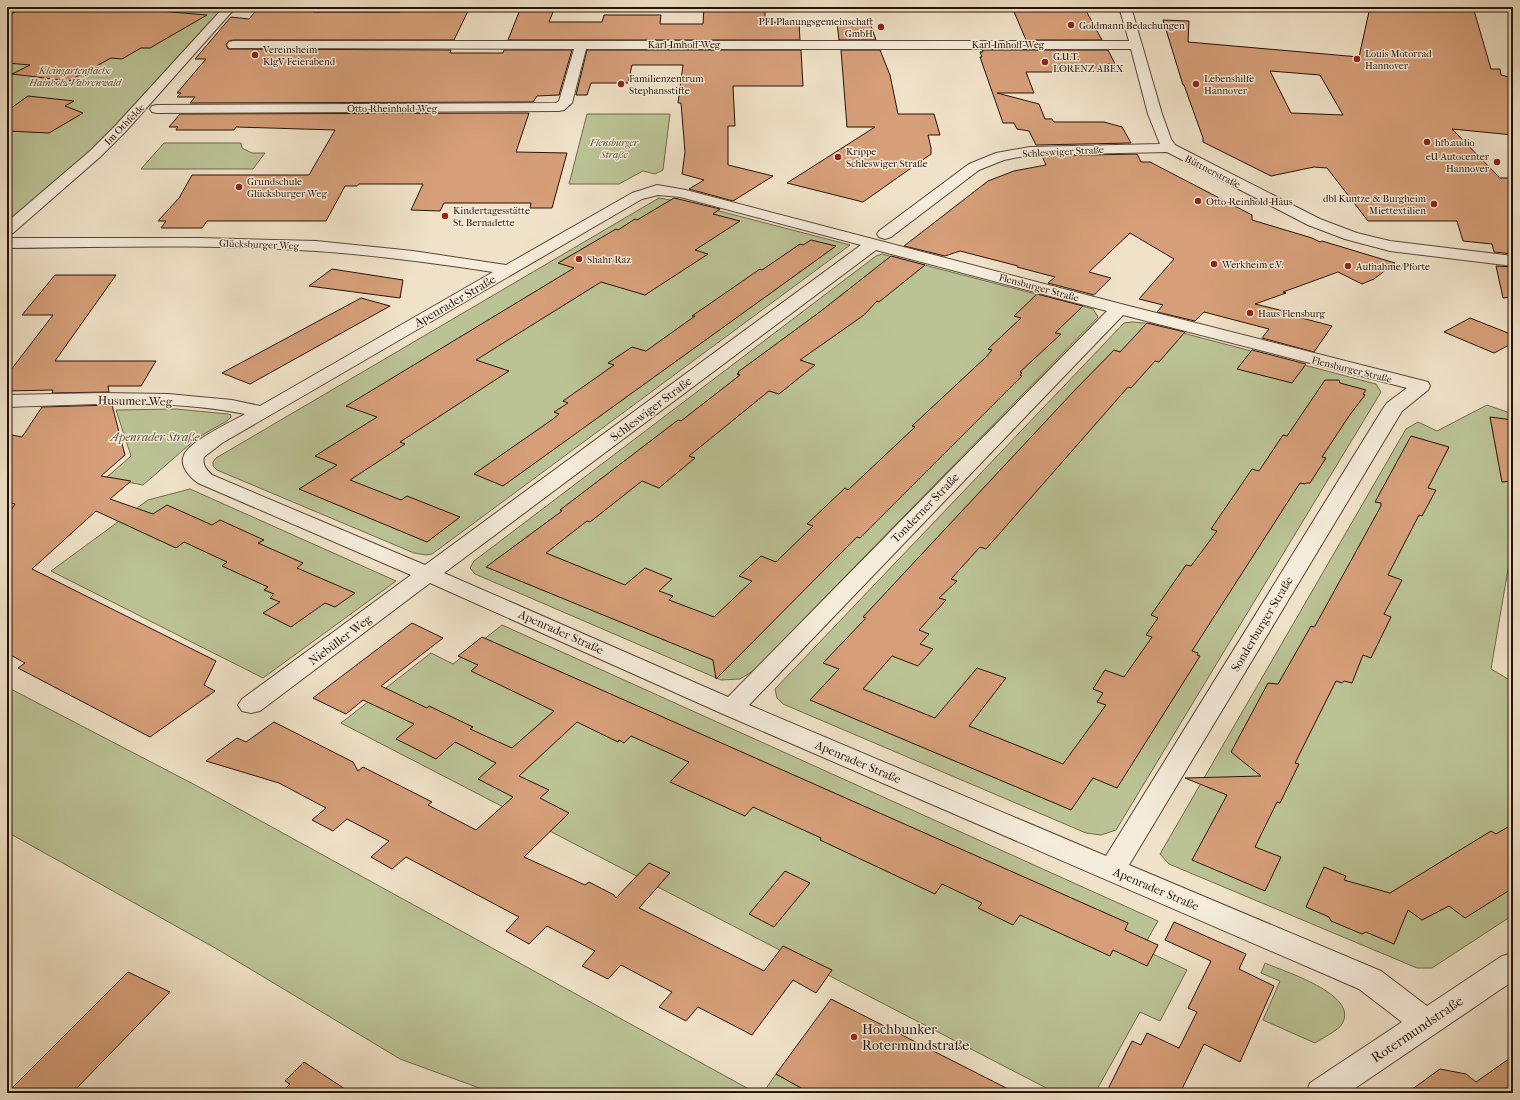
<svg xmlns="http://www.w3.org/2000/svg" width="1520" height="1100" font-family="'IM FELL French Canon',serif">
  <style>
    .green { fill: #bbc395; stroke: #716a4e }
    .building { fill: #d69f79; stroke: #271208; fill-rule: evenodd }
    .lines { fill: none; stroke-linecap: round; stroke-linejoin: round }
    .minor-casing { stroke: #594638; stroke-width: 2 }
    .minor { fill: #f5ecdb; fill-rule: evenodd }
    .poi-dot { fill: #8f2418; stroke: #f5ecdb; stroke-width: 1.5 }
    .labels { text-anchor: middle; stroke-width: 3; stroke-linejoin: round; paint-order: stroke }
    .far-poi-label { font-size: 10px; fill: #271208; stroke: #f5ecdb; text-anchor: start }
    .far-street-label { font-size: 10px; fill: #271208; stroke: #f5ecdb }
    .far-park-label { font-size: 10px; font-style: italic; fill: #5b5039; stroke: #f5ecdb }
    .street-label { font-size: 12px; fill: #271208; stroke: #f5ecdb }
    .park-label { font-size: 12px; font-style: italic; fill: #5b5039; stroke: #f5ecdb }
    .near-poi-label { font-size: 14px; fill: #271208; stroke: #f5ecdb; text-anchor: start }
    .near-street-label { font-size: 14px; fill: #271208; stroke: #f5ecdb }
  </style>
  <rect width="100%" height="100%" fill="#f0e2c8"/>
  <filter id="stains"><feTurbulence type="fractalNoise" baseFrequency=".005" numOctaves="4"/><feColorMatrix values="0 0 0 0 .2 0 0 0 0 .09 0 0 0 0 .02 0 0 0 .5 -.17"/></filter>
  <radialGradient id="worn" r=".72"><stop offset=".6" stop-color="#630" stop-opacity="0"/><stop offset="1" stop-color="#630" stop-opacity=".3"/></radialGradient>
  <path class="green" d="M7 7H230L139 109 7 230Z
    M587 114H670L663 170 655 174 643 171 619 184H569Z
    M164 143H241L242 148 252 153H265L253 169H141Z
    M659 198 670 200 673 199 850 245 432 554 426 555 414 553 217 470 213 466V462L216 458Z
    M882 254 1093 309 1098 317 753 671 740 679 721 680 475 574 470 568 474 561 876 256Z
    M1132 322 1145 323 1376 384 1381 392 1116 830 1101 835 1086 833 783 704 777 698 775 689 1124 323Z
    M1487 405 1513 414V540L1491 669 1513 682V915L1432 968H1417L1169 864 1160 854 1406 429 1418 422 1437 431Z
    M176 409 228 414 231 415V417L227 421 197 438 143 485 106 478 131 456 116 410Z
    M190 489 396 581 263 678 51 571 148 500Z
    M502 625 1158 921 1142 949 1187 970 1160 1021 1140 1012 1095 1093H1056L341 723 431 653 453 664Z
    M7 687 199 787 756 1093H493L400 1059 217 949 7 832Z
    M1265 963C1282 971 1360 994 1342 1024 1339 1030 1321 1039 1315 1043L1263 1020 1280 981 1261 973Z
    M776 1074 810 1093H763Z"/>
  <path class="building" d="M25 7H112L207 15 150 48H141L122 59 111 58 69 81 12 74 30 65 7 63V16Z
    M259 7H316L313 12H400L403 7H470L454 40H233L229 41 226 44 228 49 451 50 450 53H503L504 50H572L559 95 537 96 533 102 190 103 195 97H177L181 93H177L206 59H195L231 17 249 19Z
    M521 7H555L549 22H602L604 15H661L660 24H703L704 7H765V22L799 23 800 40H508Z
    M1012 7H1084L1102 40H1026Z
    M1370 7H1473L1491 69H1500L1501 75 1513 78V135L1452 129 1500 178H1513V254L1494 252 1492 244 1463 241 1457 221H1368L1327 168 1314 167 1271 176 1203 142V138L1184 85H1183L1163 20 1189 21 1188 42 1359 57ZM1270 71 1320 75 1343 115 1291 113Z
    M837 23H870L876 40H839Z
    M587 50H801L803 86H733L735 126H728V165L773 176 733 201 689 189 704 180 682 174 685 152 681 103H678L683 65H632L628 83H591L587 95H576Z
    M841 50H880L890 75 898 114H934L940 135H928L931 148V154L863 202 787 183 875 127H847Z
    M982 50H1108L1115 64H1107L1111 72H1026L1034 93H997L1039 104 1045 119H1052L1054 122H1104L1122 127 1131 143 1036 145 1029 131 1017 129 1014 123H1003L980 57H982L980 52H983Z
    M28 96 74 101 65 106 83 113 49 133 7 131V111Z
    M529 113 516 152 567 153 552 208H530L531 203H444L440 211 411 210 423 184H359L357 186H345L326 221H207L202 228H161L166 221H158L179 198 192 175H309L335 130 236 127 234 130H176L178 127H169L180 114Z
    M1137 154 1141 162H1150L1252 215V220L1312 238 1320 242 1322 241 1395 263 1374 279 1362 284 1338 272 1283 292 1286 293 1255 304 1296 314 1294 316 1332 326 1314 352 1262 338 1269 329 1204 312 1195 321 1157 312 1163 305 1139 299 1174 259 1130 233 1089 272 1111 278 1094 295 1048 283 1055 277 1017 267 1018 266 960 251 945 256 904 246 988 181 1014 171 1046 165 1042 156Z
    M674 198 720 209 713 214 740 221 695 250 708 254 645 295 601 282 476 360 509 371 400 442 405 444 350 480 401 500 407 496 460 517 427 542 299 489 337 465 315 456 377 417 346 406 574 268 558 263 616 229 618 230 635 219 637 220Z
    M811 240 836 246 503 486 474 474 553 419 559 414 554 412 568 403 563 401 614 365 608 363 632 347 646 351 695 316H692L760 269 762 270 800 244 803 245Z
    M891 256 925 265 879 302 877 301 864 315 800 360 815 365 779 394 769 391 689 456 695 458 659 488 642 481 590 522 587 521 546 553 625 585 645 568 672 579 659 591 673 596 669 600 714 617 752 581 739 576 761 556 776 562 813 526 807 524 845 488 848 490 915 427 912 426 986 357 992 350 988 349 1021 318 1014 316 1037 294 1083 306 1055 333 1061 334 1020 372 1022 373 1020 375 1022 376 860 538 857 537 854 540 716 679 713 660 486 567 562 511 560 510 678 420 681 421 740 375 737 374 739 373 738 372 821 311Z
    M1496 266 1513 267V297L1503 298Z
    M332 269 403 280 400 298 309 286Z
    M55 275H116L55 361H156L141 386H108L109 392 52 393 53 390 7 391V375L53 315H22Z
    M361 298 390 306 250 384 222 373Z
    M1470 318 1513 335V343L1494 353 1444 332Z
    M1147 323 1185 332 1159 362 1155 361 1131 388 1128 387 986 549 980 547 951 579 957 581 939 598 946 600 919 630 929 634 920 644 933 649 918 666 892 656 863 689 935 718 977 668 1006 678 969 726 1063 764 1106 705 1097 702 1103 693 1093 689 1105 670 1124 677 1152 637 1146 635 1158 618 1151 615 1186 565 1191 566 1217 531 1211 529 1252 469 1259 471 1283 435 1287 436 1325 380H1339L1340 383 1366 390 1363 394 1365 395 1349 416 1322 457 1326 458 1310 483H1306L1305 484 1300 483 1192 651 1198 653 1197 655 1200 656 1117 788 1093 778 1071 810 810 700 839 669 823 663 866 618 863 617 1074 391 1114 350 1120 352Z
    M1252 350 1306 364 1292 383 1237 369Z
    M112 405 125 455 101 476 131 481 110 499 153 514 167 505 212 525 220 520 264 540 258 543 303 563 297 568 355 593 335 607 325 603 291 627 263 613 280 602 270 598 274 594 264 590 268 587 222 566 227 562 184 542 176 548 96 511 32 569 216 661 204 685 215 691 150 737 18 668 25 663 7 653V516L15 504 7 502V434L22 437 42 407Z
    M1490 417 1513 420V481L1502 482Z
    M1411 436 1449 447 1428 488 1436 490 1422 516 1419 515 1388 575 1402 580 1384 614 1391 617 1371 658 1363 655 1352 683 1344 681 1342 683 1336 681 1295 763 1299 764 1280 803 1277 802 1255 847 1281 857 1265 891 1192 860 1227 795 1185 778 1261 776 1231 752 1268 683 1278 684 1311 626 1314 627 1315 626 1381 506V503L1375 502Z
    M412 623 443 638 381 686 427 708 429 706 473 727 470 729 512 748 554 711 471 671 478 665 458 656 482 637 1128 923 1125 930 1158 945 1147 966 1113 950 1110 956 1020 915 1013 925 978 908 982 903 942 884 935 894 820 840 821 838 753 807 745 816 670 782 689 762 631 736 624 743 619 740 618 742 577 722 519 776 549 790 540 798 569 813 524 857 585 885 589 882 614 895 616 898 649 863 670 873 639 908 764 971 783 946 832 970 816 993 793 980 752 1035 698 1007 686 1021 659 1007 672 992 621 965 608 979 582 966 595 951 547 926 529 944 506 931 519 917 406 857 392 869 371 857 389 841 347 819 333 831 312 820 326 808 279 783 206 761 237 738 246 742 274 722 353 762 358 771 363 767 432 802 428 805 476 830 513 797 478 779 496 763 455 742 436 759 396 739 414 724 363 700 346 714 313 698Z
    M1513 824V888L1465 918 1449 906 1422 920 1408 910 1394 944 1366 932 1362 934 1331 921 1329 917 1306 907 1324 867 1346 876 1344 880 1390 893 1491 831 1496 834Z
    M785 871 810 883 774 927 749 914Z
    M1174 922 1246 954 1239 969 1274 986 1240 1062 1204 1044 1180 1093H1106L1132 1041 1141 1045 1147 1033 1179 1048 1197 1012 1188 1008 1211 961 1165 940Z
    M128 972 170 992 72 1093H7Z
    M831 999 1016 1093H810L776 1074Z
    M1513 1056V1093H1407L1440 1069 1466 1074 1476 1082Z
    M304 1062 351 1093H281L290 1084 285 1081Z"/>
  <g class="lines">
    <defs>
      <path id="minor" d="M224 7H236L126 131 100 157 13 233 7 235V222L90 151 116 125Z
        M1119 7H1131L1162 114 1171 139 1175 145 1320 219 1357 233 1390 241 1513 256V266L1390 251 1345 239 1308 225 1167 152 1030 155 1004 160 979 170 891 237 885 239 879 237 877 234 879 231 969 164 996 153 1030 147 1160 144 1148 114 1131 49H586L572 103 564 110 559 111 157 113 152 112 150 109 152 106 157 105 556 103 559 101 574 49 229 48 227 45 229 42 233 41H1129Z
        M657 185 686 190 1125 305 1428 382 1430 386 1428 390 1402 411 1129 865 1381 971 1427 1006 1502 956 1513 953V981L1348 1093H1306L1310 1083 1402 1022 1359 989 723 714 430 583 260 711 251 713 242 711 238 705 242 699 411 575 198 483C190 477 179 466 184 455 190 441 231 422 245 414 167 398 86 405 7 407V395L103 393 168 394 232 400 260 406 493 272C434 263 375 255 316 251 213 244 110 247 7 248V238H201L316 241 413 251 506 265 632 193ZM658 195 680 197 861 245 425 565 212 475C206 469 202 465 204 457L222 443 642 199ZM876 250 1107 311 728 697 444 573ZM1123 315 1407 388 1387 403 1384 407 1106 856 749 705Z"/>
    </defs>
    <use href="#minor" class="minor-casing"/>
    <use href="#minor" class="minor"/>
  </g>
  <g class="poi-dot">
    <circle cx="1071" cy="25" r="4"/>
    <circle cx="881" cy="27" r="4"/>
    <circle cx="255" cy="55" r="4"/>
    <circle cx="1357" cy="59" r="4"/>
    <circle cx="1045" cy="62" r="4"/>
    <circle cx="621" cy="84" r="4"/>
    <circle cx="1196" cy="84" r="4"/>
    <circle cx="1427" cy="142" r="4"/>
    <circle cx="838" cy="157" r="4"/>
    <circle cx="1497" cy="162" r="4"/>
    <circle cx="239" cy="187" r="4"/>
    <circle cx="1198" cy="201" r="4"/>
    <circle cx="1434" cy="204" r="4"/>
    <circle cx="445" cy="216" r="4"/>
    <circle cx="579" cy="259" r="4"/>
    <circle cx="1214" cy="264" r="4"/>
    <circle cx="1348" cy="266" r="4"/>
    <circle cx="1250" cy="313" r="4"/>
    <circle cx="854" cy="1037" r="4"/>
  </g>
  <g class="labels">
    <g class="far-poi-label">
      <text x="873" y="25" text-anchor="end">PFI Planungsgemeinschaft<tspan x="873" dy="12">GmbH</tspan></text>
      <text x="1079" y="29">Goldmann Bedachungen</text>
      <text x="263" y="53">Vereinsheim<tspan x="263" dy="12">KlgV Feierabend</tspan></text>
      <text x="1365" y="57">Louis Motorrad<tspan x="1365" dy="12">Hannover</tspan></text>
      <text x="1053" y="60">G.U.T.<tspan x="1053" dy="12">LORENZ ABEX</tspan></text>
      <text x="629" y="82">Familienzentrum<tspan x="629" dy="12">Stephansstifte</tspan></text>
      <text x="1204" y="82">Lebenshilfe<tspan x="1204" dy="12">Hannover</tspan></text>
      <text x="1435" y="146">hfb.audio</text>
      <text x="846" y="155">Krippe<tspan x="846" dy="12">Schleswiger Straße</tspan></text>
      <text x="1489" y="160" text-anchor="end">eU Autocenter<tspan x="1489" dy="12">Hannover</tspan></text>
      <text x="247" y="185">Grundschule<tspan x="247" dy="12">Glücksburger Weg</tspan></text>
      <text x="1426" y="202" text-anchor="end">dbl Kuntze &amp; Burgheim<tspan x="1426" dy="12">Miettextilien</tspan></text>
      <text x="1206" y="205">Otto-Reinhold-Haus</text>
      <text x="453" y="214">Kindertagesstätte<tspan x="453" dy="12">St. Bernadette</tspan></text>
      <text x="587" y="263">Shahr Raz</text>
      <text x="1222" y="268">Werkheim e.V.</text>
      <text x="1356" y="270">Aufnahme/Pforte</text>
      <text x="1258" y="317">Haus Flensburg</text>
    </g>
    <g class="far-street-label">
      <text x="684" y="48">Karl-Imhoff-Weg</text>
      <text x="1008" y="48">Karl-Imhoff-Weg</text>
      <text x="392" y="112">Otto-Rheinhold-Weg</text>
      <text transform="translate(124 124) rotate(-46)" y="4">Im Othfelde</text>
      <text transform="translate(1063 151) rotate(-3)" y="4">Schleswiger Straße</text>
      <text transform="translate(1213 171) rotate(27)" y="4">Büttnerstraße</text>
      <text transform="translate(259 244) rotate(2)" y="4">Glücksburger Weg</text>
      <text transform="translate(1039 287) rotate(15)" y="4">Flensburger Straße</text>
      <text transform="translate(1352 369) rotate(14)" y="4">Flensburger Straße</text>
    </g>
    <g class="far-park-label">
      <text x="75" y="74">Kleingartenfläche<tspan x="75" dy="12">Hainholz-Vahrenwald</tspan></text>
      <text x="614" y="146">Flensburger<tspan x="614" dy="12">Straße</tspan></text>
    </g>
    <g class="street-label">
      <text transform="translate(455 301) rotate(-30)" y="4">Apenrader Straße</text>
      <text transform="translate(135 401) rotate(1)" y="4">Husumer Weg</text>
      <text transform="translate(651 409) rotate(-37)" y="4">Schleswiger Straße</text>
      <text transform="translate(925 508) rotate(-46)" y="4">Tonderner Straße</text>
      <text transform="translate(1262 624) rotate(-59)" y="4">Sonderburger Straße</text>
      <text transform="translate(561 632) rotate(24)" y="4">Apenrader Straße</text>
      <text transform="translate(340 640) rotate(-37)" y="4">Niebüller Weg</text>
      <text transform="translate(858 762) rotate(23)" y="4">Apenrader Straße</text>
      <text transform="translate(1156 889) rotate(23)" y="4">Apenrader Straße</text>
    </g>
    <g class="park-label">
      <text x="155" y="441">Apenrader Straße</text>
    </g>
    <g class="near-poi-label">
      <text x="862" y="1034">Hochbunker<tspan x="862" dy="16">Rotermundstraße</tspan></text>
    </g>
    <g class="near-street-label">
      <text transform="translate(1417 1029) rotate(-34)" y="5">Rotermundstraße</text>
    </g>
  </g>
  <rect width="1520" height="1100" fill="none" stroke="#f0e2c8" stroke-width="24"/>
  <rect x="8" y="8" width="1504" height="1084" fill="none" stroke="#271208" stroke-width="2"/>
  <rect x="12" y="12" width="1496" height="1076" fill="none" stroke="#271208"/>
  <rect width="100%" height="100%" filter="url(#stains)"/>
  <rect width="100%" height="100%" fill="url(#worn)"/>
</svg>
